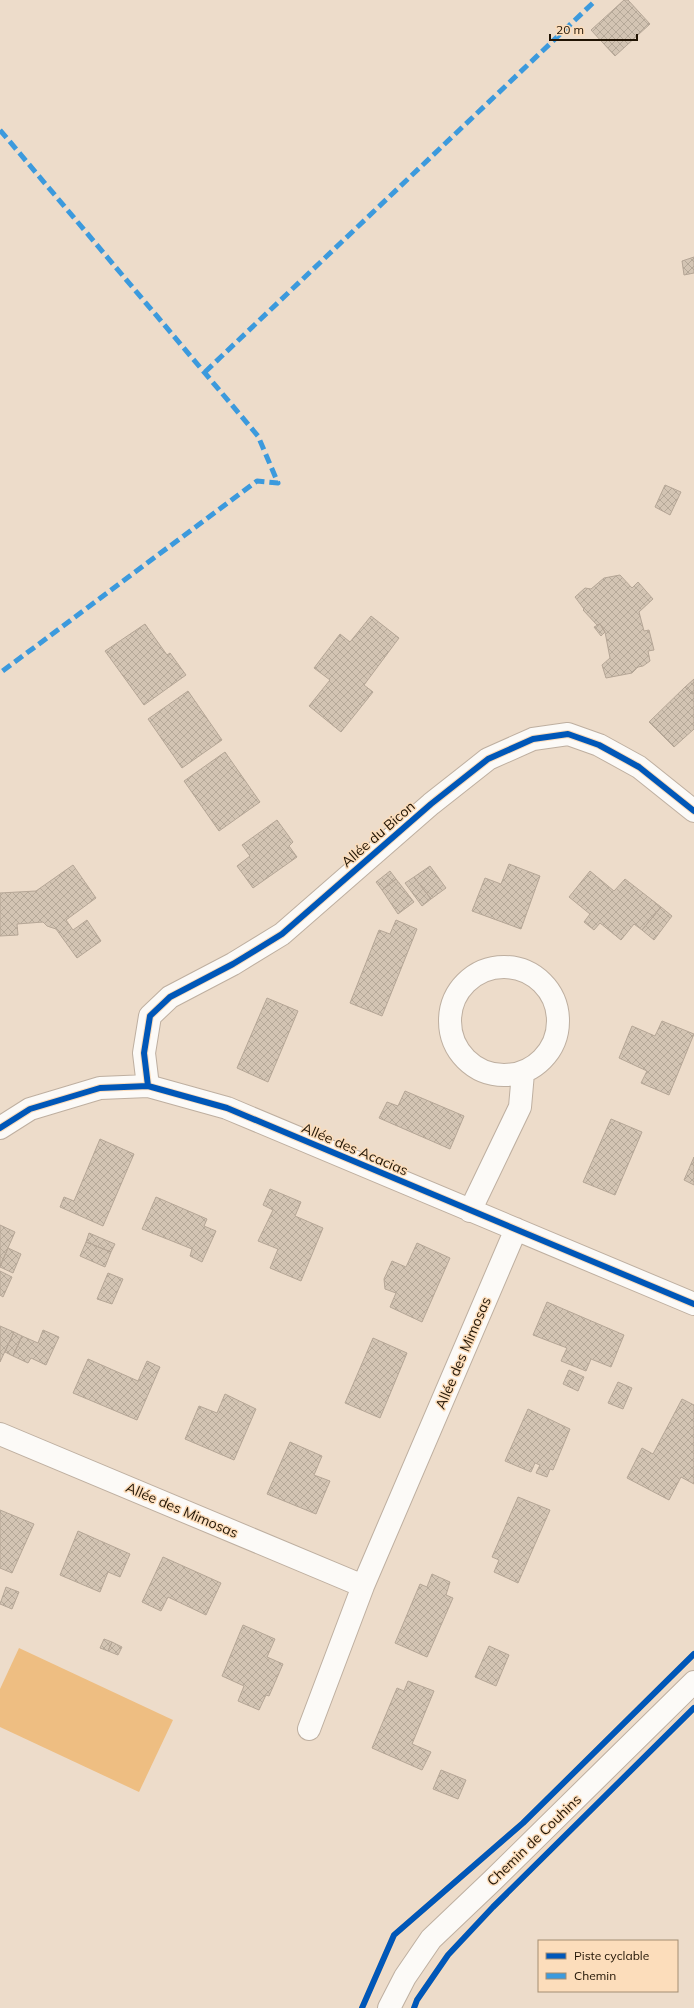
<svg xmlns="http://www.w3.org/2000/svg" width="694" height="2008" font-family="Mulish,sans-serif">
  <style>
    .green { fill: #eebe82 }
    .building { fill: url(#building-cross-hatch); stroke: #b5a696 }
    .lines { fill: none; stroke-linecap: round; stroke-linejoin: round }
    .minor-casing { stroke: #beafa0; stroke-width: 24 }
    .tertiary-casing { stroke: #beafa0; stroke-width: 24 }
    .minor { stroke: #fcfaf7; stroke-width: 22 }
    .tertiary { stroke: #fcfaf7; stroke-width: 22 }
    .quiet { stroke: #3c9add; stroke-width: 5; stroke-dasharray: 10 5; stroke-linecap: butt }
    .cycleway-casing { stroke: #fcddbb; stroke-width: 8 }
    .cycleway { stroke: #0057b8; stroke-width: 6 }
    .labels { text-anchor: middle; stroke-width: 3; stroke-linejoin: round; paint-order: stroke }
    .street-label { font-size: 14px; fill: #211404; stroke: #fcddbb }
  </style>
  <defs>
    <pattern id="building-cross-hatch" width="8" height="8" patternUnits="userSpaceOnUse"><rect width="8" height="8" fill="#d3c4b3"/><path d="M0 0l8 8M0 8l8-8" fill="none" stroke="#b5a898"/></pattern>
  </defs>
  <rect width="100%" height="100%" fill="#eddcca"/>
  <path class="green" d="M19 1648 173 1720 139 1792 0 1727V1689Z"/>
  <path class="building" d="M624 0H628L650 24 615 56 591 30Z
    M694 257V273L684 275 682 261Z
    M665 485 681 492 670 515 655 507Z
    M620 575 632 588 638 582 653 599 639 612 644 631 649 630 654 650 648 651 650 661 643 666 638 667 632 673 606 678 602 665 610 658 605 632 600 624 597 625 583 610 584 609 575 597 585 588 591 589 604 578Z
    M371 616 399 638 364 685 373 692 341 732 309 706 330 680 314 668 340 634 350 642Z
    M145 624 167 655 170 653 186 675 144 705 105 651Z
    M600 624 605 632 601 636 594 627Z
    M694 679V693L692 694 685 687Z
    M685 687 692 694 694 693V729L674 747 649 722Z
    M188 691 222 740 182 768 148 719Z
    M225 752 260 802 219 831 184 781Z
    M277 820 293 842 289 846 297 857 253 888 237 866 250 856 242 845Z
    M509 864 540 876 521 929 472 911 485 878 501 884Z
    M73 865 96 898 66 920 73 930 87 920 101 941 77 958 56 929 47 926 43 922 17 924 18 935 0 936V893L36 891Z
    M430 866 446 888 431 899 414 877Z
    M390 871 396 879 382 890 376 882Z
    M590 871 614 891 625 879 661 907 642 930 634 924 621 940 600 923 594 930 584 922 590 914 569 897Z
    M414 877 431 899 422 906 405 883Z
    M396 879 414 902 398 914 382 890Z
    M661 907 672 916 654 940 642 930Z
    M396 920 417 929 382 1016 350 1003 379 930 390 934Z
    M267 998 298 1011 268 1082 237 1068Z
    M662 1021 694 1034 669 1095 641 1083 647 1071 619 1058 632 1026 655 1036Z
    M405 1091 464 1116 450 1149 379 1118 387 1102 398 1106Z
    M611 1119 642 1132 615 1195 583 1182Z
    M100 1139 134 1154 103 1226 60 1207 64 1197 74 1201Z
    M694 1157V1185L684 1180Z
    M270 1189 301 1202 295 1216 323 1228 301 1281 270 1268 278 1249 258 1241 273 1210 263 1205Z
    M156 1197 207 1219 204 1226 216 1231 202 1262 190 1256 192 1249 142 1229Z
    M0 1225 15 1232 0 1266Z
    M89 1233 115 1244 111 1252 86 1242Z
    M86 1242 111 1252 105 1267 80 1256Z
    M417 1243 450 1258 422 1322 390 1307 396 1293 385 1289 384 1279 392 1261 406 1267Z
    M8 1248 21 1254 13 1273 0 1267Z
    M0 1271 12 1277 3 1297 0 1295Z
    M108 1273 123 1279 112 1304 97 1299Z
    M547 1302 624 1335 611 1367 591 1359 586 1371 561 1361 567 1348 533 1335Z
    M0 1326 14 1332 0 1362Z
    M43 1330 59 1337 46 1365 31 1358 28 1363 13 1356 22 1336 38 1343Z
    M14 1332 22 1336 13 1356 5 1352Z
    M373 1338 407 1353 380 1418 345 1403Z
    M88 1359 138 1381 147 1361 160 1367 137 1420 73 1393Z
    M569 1370 584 1377 578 1391 563 1384Z
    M618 1382 632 1388 623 1409 608 1403Z
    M225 1394 256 1409 234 1460 185 1439 199 1406 217 1413Z
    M682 1399 694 1405V1484L681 1477 669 1500 627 1478 642 1448 653 1454Z
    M528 1409 570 1429 553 1470 550 1469 547 1477 536 1473 540 1465 535 1463 531 1472 505 1461Z
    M290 1442 322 1456 314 1475 330 1481 316 1514 267 1494Z
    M518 1497 550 1510 518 1583 494 1572 499 1560 492 1557Z
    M0 1510 34 1524 12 1573 0 1568Z
    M78 1531 130 1554 120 1577 108 1572 100 1592 60 1575Z
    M163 1557 221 1583 206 1615 168 1597 161 1611 142 1602Z
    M432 1574 450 1582 446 1595 453 1598 427 1657 395 1643 420 1584 427 1587Z
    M6 1587 19 1592 12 1609 0 1604Z
    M243 1625 275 1639 267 1657 283 1664 269 1696 266 1695 259 1710 238 1701 244 1686 222 1676Z
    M104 1639 112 1642 108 1651 100 1648Z
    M112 1642 122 1647 118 1655 108 1651Z
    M489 1646 509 1655 496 1686 475 1677Z
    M408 1681 434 1691 412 1744 431 1752 422 1770 372 1748 397 1688 404 1691Z
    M441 1770 466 1780 458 1799 433 1789Z"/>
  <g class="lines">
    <defs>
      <path id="minor" d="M450 1021a54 54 0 1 1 108 0a54 54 0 1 1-108 0Z
        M148 1086 144 1053 150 1016 170 997 233 964 282 934 431 804 488 759 533 739 568 734 599 745 639 767 694 811
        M0 1128 30 1109 100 1088 148 1086 227 1108 694 1304
        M470 1211 520 1107 523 1073
        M0 1434 363 1586
        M309 1729 363 1586 516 1229"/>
      <path id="tertiary" d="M389 2008 405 1977 431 1939 493 1880 694 1682"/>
    </defs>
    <use href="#minor" class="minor-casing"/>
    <use href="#tertiary" class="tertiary-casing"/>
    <use href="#minor" class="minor"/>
    <use href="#tertiary" class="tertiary"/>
    <path class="quiet" d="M0 130 258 436 278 483 257 481 0 673
      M205 372 596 0"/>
    <defs>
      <path id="cycleway" d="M148 1086 144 1053 150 1016 170 997 233 964 282 934 431 804 488 759 533 739 568 734 599 745 639 767 694 811
        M0 1128 30 1109 100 1088 148 1086 227 1108 694 1304
        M362 2008 394 1935 523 1823 694 1654
        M414 2008 417 2000 448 1955 493 1907 694 1708"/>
    </defs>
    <use href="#cycleway" class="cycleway-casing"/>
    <use href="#cycleway" class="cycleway"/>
  </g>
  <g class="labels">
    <g class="street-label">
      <text transform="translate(378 834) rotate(-41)" y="5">Allée du Bicon</text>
      <text transform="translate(355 1149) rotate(23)" y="5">Allée des Acacias</text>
      <text transform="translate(463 1353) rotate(-67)" y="5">Allée des Mimosas</text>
      <text transform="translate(182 1510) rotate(23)" y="5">Allée des Mimosas</text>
      <text transform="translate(534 1840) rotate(-44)" y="5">Chemin de Couhins</text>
    </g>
  </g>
  <rect x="538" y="1940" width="140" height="52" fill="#fcddbb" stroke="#a48d72"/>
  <rect x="546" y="1953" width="20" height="6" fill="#0057b8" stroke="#a48d72"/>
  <text x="574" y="1960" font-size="12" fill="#211404">Piste cyclable</text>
  <rect x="546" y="1973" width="20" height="6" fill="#3c9add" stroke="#a48d72"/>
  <text x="574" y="1980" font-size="12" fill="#211404">Chemin</text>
  <path d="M550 34v6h87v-6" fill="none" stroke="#211404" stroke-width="2"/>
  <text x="556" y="34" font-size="12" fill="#211404" stroke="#fcddbb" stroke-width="3" paint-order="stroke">20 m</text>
</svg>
